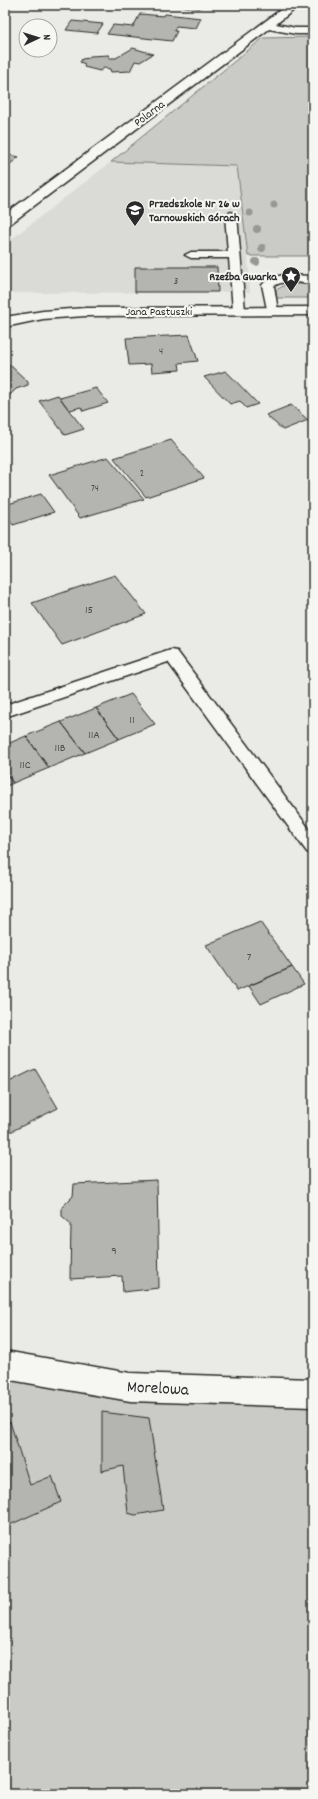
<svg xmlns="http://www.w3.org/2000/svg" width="318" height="1799" font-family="Dekko,sans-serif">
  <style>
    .built { fill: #dadad6 }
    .green { fill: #cacac7; stroke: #7a7a79 }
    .building { fill: #b4b4b1; stroke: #2b2b2b }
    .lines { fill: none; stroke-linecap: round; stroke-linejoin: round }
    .lane-casing { stroke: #2b2b2b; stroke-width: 3 }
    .street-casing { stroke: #2b2b2b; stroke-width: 3 }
    .secondary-casing { stroke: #2b2b2b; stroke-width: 3 }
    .lane { fill: #f6f6f2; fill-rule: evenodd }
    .street { fill: #f6f6f2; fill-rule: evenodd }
    .secondary { fill: #f6f6f2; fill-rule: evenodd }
    .tree { fill: #979795 }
    .labels { text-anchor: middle; stroke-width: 4; stroke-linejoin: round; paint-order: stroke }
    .far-number-label { font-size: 10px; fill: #4d4d4c }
    .far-street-label { font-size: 12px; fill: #2b2b2b; stroke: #f6f6f2 }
    .far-poi-label { font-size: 12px; font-weight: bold; fill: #2b2b2b; stroke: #f6f6f2; text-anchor: start }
    .number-label { font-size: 12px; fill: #4d4d4c }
    .near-street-label { font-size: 17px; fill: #2b2b2b; stroke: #f6f6f2 }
  </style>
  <rect width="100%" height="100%" fill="#eaeae6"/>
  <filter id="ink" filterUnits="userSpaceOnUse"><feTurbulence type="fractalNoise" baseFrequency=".025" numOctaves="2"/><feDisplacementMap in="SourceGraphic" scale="8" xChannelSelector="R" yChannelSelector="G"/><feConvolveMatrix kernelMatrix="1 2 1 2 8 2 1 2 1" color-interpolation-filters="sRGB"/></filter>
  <g filter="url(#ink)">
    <path class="built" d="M111 162 237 166 248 256 250 292 5 293V244Z"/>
    <path class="green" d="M313 37V256H248L237 166 111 162 263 38Z
      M287 284H313V298H276V290Z
      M5 1366 313 1385V1794H5Z"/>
    <path class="building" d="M169 5H201L200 8Z
      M140 14 164 16 165 14 201 18 196 28 176 26 174 31H177L172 41 107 34 113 25 133 27Z
      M72 21 103 24 97 33 66 30Z
      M133 48 153 54 140 62 135 61 130 71 111 72 110 69 104 68 100 71 84 67 85 64 80 62 82 59 89 58 90 56 109 55V58H116Z
      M5 154 19 157 5 168Z
      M135 267H217L218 292H135Z
      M189 335 198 361 179 363 180 370 152 372 151 364 129 365 126 338Z
      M10 365 28 382V385L16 389 8 397 5 396V367Z
      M226 371 258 404 246 408 240 401 230 404 204 377Z
      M96 388 108 403 83 411 81 407 70 410 72 414 60 398Z
      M58 395 72 414 84 429 65 435 39 401Z
      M291 405 308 420 283 430 266 415Z
      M171 440 204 478 146 497 114 458Z
      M108 457 144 499 80 518 49 475Z
      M41 494 54 512 13 525 5 513V505Z
      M115 575 146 614 62 645 32 603Z
      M131 694 155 724 119 739 96 708Z
      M96 708 119 739 85 753 61 722Z
      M61 722 85 753 49 768 26 736Z
      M26 736 49 768 13 783 5 771V745Z
      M5 771 13 783 5 787Z
      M260 922 292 967 237 991 206 945Z
      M292 967 304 984 261 1004 249 986Z
      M35 1069 58 1108 10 1132 5 1123V1084Z
      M157 1180 159 1288 123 1292 122 1276 70 1279 71 1224 62 1216V1207L73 1196 74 1184Z
      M102 1412 149 1418 163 1510 135 1515 128 1513 123 1466 102 1471Z
      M10 1422 30 1485 52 1476 61 1502 5 1527V1424Z"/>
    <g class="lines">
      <defs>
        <path id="lane" d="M231 212 237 215 245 311 243 314H235L233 311 229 258H191L185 255 191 252H228L225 215Z
          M283 275 313 276V284C301 283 285 279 274 286L278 311 276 314H268L262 285 268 279Z
          M171 650 177 651 313 834V854L307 852 168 662 5 717V705Z"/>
        <path id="street" d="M287 5H300L276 24 296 28H313V34H296L269 29 10 224 5 225V214Z
          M5 1351 130 1373 313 1379V1407L130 1401 5 1379Z"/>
        <path id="secondary" d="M313 307V315L85 316 43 319 5 327V317L43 311 85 308Z"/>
      </defs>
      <use href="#lane" class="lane-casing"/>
      <use href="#street" class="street-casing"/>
      <use href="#secondary" class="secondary-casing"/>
      <use href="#lane" class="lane"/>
      <use href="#street" class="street"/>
      <use href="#secondary" class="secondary"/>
    </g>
    <g class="tree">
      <circle cx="274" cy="205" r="3.5"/>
      <circle cx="250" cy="213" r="3.5"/>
      <circle cx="257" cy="229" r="4"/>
      <circle cx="262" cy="248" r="4"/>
      <circle cx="256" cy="262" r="4"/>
    </g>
  </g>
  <defs>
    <symbol id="school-pin" viewBox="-11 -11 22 30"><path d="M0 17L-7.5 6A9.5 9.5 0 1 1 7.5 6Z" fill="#2b2b2b" stroke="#f6f6f2"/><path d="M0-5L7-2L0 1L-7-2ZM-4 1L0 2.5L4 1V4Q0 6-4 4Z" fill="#fff"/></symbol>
    <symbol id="sight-pin" viewBox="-11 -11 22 30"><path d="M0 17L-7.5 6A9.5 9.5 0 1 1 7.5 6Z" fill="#2b2b2b" stroke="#f6f6f2"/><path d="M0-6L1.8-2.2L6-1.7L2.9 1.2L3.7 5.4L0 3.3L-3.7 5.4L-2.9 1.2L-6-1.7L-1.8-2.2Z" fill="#fff"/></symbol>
  </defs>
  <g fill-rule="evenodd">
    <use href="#school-pin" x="124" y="199" width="22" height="30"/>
    <use href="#sight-pin" x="280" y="265" width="22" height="30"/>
  </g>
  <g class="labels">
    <g class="far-number-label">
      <text x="176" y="284">3</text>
      <text x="161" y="354">4</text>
      <text x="142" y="476">2</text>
      <text x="95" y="491">74</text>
    </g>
    <g class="far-street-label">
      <text transform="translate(149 113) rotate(-37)" y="4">Polarna</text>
      <text x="159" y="315">Jana Pastuszki</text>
    </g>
    <g class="far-poi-label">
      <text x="149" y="207">Przedszkole Nr 26 w<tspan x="149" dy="14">Tarnowskich Górach</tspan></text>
      <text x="277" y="280" text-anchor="end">Rzeźba Gwarka</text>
    </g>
    <g class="number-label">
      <text x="89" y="613">15</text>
      <text x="132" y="723">11</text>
      <text x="94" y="738">11A</text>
      <text x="60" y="751">11B</text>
      <text x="25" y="768">11C</text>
      <text x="249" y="960">7</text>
      <text x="114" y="1254">9</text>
    </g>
    <g class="near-street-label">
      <text transform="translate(158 1387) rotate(3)" y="6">Morelowa</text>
    </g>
  </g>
  <rect width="318" height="1799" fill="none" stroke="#f6f6f2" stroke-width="20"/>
  <rect x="10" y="10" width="298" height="1779" fill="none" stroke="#2b2b2b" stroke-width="1.5" filter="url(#ink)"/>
  <g transform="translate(38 38) rotate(86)"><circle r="19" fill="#f6f6f2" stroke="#a5a5a2"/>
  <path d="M0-3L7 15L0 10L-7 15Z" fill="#2b2b2b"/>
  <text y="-6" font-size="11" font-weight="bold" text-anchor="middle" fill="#2b2b2b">N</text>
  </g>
</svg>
